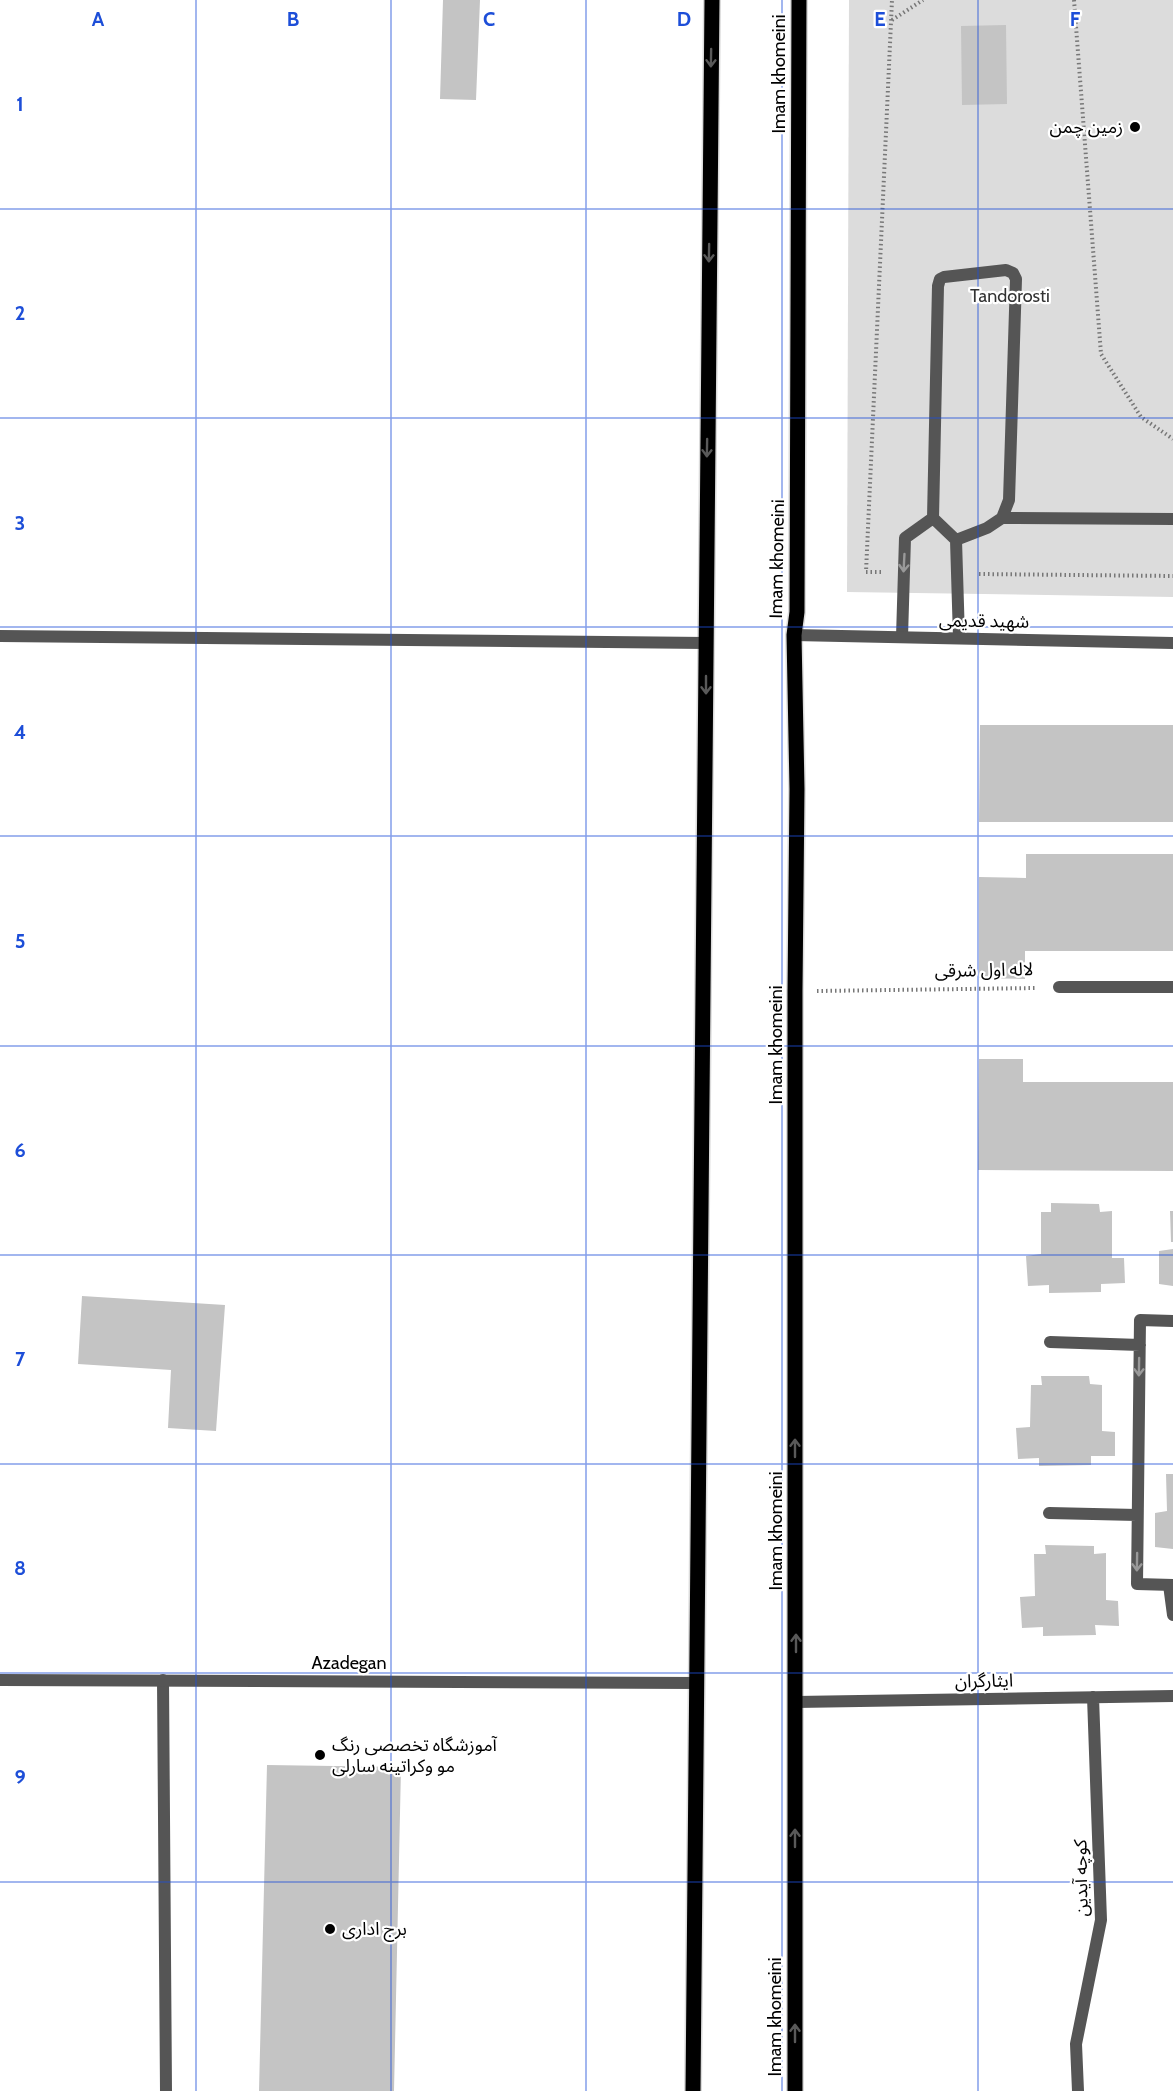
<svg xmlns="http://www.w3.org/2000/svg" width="1173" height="2091" font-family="Cabin,'Noto Sans Arabic',sans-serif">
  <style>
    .green { fill: #dcdcdc }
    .building { fill: #c4c4c4 }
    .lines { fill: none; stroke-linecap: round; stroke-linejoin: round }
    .primary-casing { stroke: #dbdbdb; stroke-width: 18 }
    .path { stroke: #777; stroke-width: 4; stroke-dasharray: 1.5 3; stroke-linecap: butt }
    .service { stroke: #555; stroke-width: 12 }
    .minor { stroke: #555; stroke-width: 12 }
    .tertiary { stroke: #555; stroke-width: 12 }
    .primary { stroke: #000; stroke-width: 15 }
    .oneway { stroke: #595959 }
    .oneway2 { stroke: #999 }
    .grid { fill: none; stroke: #1d4ed8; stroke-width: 1.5; stroke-opacity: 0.55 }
    .poi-dot { fill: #000; stroke: #fff; stroke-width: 2 }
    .labels { text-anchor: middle; stroke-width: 4.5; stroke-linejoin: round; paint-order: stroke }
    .street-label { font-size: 18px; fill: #000; stroke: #fff }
    .poi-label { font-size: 18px; fill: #000; stroke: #fff; text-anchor: start }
    .park-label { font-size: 18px; fill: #333; stroke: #fff }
    .grid-label { font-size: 20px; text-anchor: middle; font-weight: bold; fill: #1d4ed8; stroke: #fff; stroke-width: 4.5; stroke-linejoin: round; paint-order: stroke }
  </style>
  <rect width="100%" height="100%" fill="#fff"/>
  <path class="green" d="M849 0H1173V597L847 592Z"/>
  <path class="building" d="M443 0H480L476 100 440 99Z
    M1006 25 1007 104 962 105 961 26Z
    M980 725H1173V822H979Z
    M1026 854H1173V951H1025V979L979 978V877L1026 878Z
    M979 1059H1023V1082H1173V1171L978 1170Z
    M1051 1203 1099 1204 1100 1212 1112 1211V1258H1124L1125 1283 1101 1284V1292L1049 1293V1285L1028 1286 1026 1256 1041 1254V1212H1051Z
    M1170 1211H1173V1242H1171Z
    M1173 1249V1286L1159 1284V1251Z
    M82 1296 225 1305 216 1431 168 1428 171 1370 78 1364Z
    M1041 1376H1089L1090 1384 1102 1385V1431L1115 1432V1456H1091V1465L1039 1466V1458L1018 1459 1016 1428 1030 1427 1031 1385H1042Z
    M1166 1474H1173V1549L1155 1547V1513L1167 1511Z
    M1045 1545 1094 1546V1554L1106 1553V1600L1118 1601 1119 1626 1095 1625 1096 1635 1043 1636V1627L1022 1628 1020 1597 1035 1596 1034 1554H1046Z
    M267 1765 401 1767 394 2091H259Z"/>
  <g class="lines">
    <defs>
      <path id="primary" d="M693 2091 712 0
        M795 2091V991L797 789 794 635 797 612 799 0"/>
    </defs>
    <use href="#primary" class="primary-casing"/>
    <path class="path" d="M1074 0 1101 354 1141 417 1173 439
      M892 20 923 0
      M881 572H866L892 0
      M979 574 1173 576
      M817 991 1037 988"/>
    <path class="service" d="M1002 518 1173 519
      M956 540 987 528 1002 518 1009 500 1016 279 1013 273 1006 270 944 277 940 279 938 286 933 518 956 540 959 638
      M902 637 905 538 933 518
      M1173 1321 1140 1320 1137 1584 1173 1585
      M1050 1342 1140 1345
      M1049 1513 1137 1515
      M1169 1585 1173 1615"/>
    <path class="minor" d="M0 636 706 643
      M1059 987H1173
      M163 1680 166 2091
      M796 1702 1173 1696
      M1078 2091 1076 2044 1101 1920 1093 1697"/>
    <path class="tertiary" d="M794 635 1173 643
      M0 1680 698 1683"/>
    <use href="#primary" class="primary"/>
  </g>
  <defs><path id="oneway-shaft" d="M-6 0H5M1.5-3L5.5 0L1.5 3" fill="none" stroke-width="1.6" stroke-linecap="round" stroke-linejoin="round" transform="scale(1.5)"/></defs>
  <g class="oneway">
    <use href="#oneway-shaft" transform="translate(711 58) rotate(91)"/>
    <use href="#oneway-shaft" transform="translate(709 253) rotate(91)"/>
    <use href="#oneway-shaft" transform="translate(707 448) rotate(91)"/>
    <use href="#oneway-shaft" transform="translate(706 685) rotate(90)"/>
    <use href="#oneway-shaft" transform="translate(795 1448) rotate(-90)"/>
    <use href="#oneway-shaft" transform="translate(796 1643) rotate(-90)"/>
    <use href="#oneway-shaft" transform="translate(795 1838) rotate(-90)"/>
    <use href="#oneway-shaft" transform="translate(795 2033) rotate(-90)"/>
  </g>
  <g class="oneway2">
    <use href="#oneway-shaft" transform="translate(904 563) rotate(93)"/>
    <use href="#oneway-shaft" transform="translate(1139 1367) rotate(91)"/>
    <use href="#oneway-shaft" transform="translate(1137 1562) rotate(91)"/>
  </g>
  <path class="grid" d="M196 0V2091M391 0V2091M586 0V2091M782 0V2091M978 0V2091M0 209H1173M0 418H1173M0 627H1173M0 836H1173M0 1046H1173M0 1255H1173M0 1464H1173M0 1673H1173M0 1882H1173"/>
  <g class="poi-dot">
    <circle cx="1135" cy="127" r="6"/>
    <circle cx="320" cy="1755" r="6"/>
    <circle cx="330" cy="1929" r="6"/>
  </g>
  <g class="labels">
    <g class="street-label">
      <text transform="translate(779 74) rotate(-90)" y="6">Imam khomeini</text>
      <text transform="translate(777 559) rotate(-89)" y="6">Imam khomeini</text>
      <text transform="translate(984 621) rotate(1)" y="6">شهید قدیمی</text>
      <text transform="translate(984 970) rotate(-1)" y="6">لاله اول شرقی</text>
      <text transform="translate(776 1045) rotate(-90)" y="6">Imam khomeini</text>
      <text transform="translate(776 1531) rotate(-90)" y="6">Imam khomeini</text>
      <text x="349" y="1669">Azadegan</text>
      <text transform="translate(984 1681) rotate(-1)" y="6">ایثارگران</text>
      <text transform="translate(1081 1878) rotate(-91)" y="6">کوچه آیدین</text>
      <text transform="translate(775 2017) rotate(-90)" y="6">Imam khomeini</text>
    </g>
    <g class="poi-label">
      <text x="1123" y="133" text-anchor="end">زمین چمن</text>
      <text x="332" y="1751">آموزشگاه تخصصی رنگ<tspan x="332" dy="21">مو وکراتینه سارلی</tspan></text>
      <text x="342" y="1935">برج اداری</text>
    </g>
    <g class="park-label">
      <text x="1010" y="302">Tandorosti</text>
    </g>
  </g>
  <g class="grid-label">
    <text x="98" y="26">A</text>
    <text x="293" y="26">B</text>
    <text x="489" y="26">C</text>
    <text x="684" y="26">D</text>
    <text x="880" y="26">E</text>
    <text x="1075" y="26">F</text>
    <text x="20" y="111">1</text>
    <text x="20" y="320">2</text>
    <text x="20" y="530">3</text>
    <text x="20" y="739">4</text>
    <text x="20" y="948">5</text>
    <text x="20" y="1157">6</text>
    <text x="20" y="1366">7</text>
    <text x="20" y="1575">8</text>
    <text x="20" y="1784">9</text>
  </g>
</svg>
